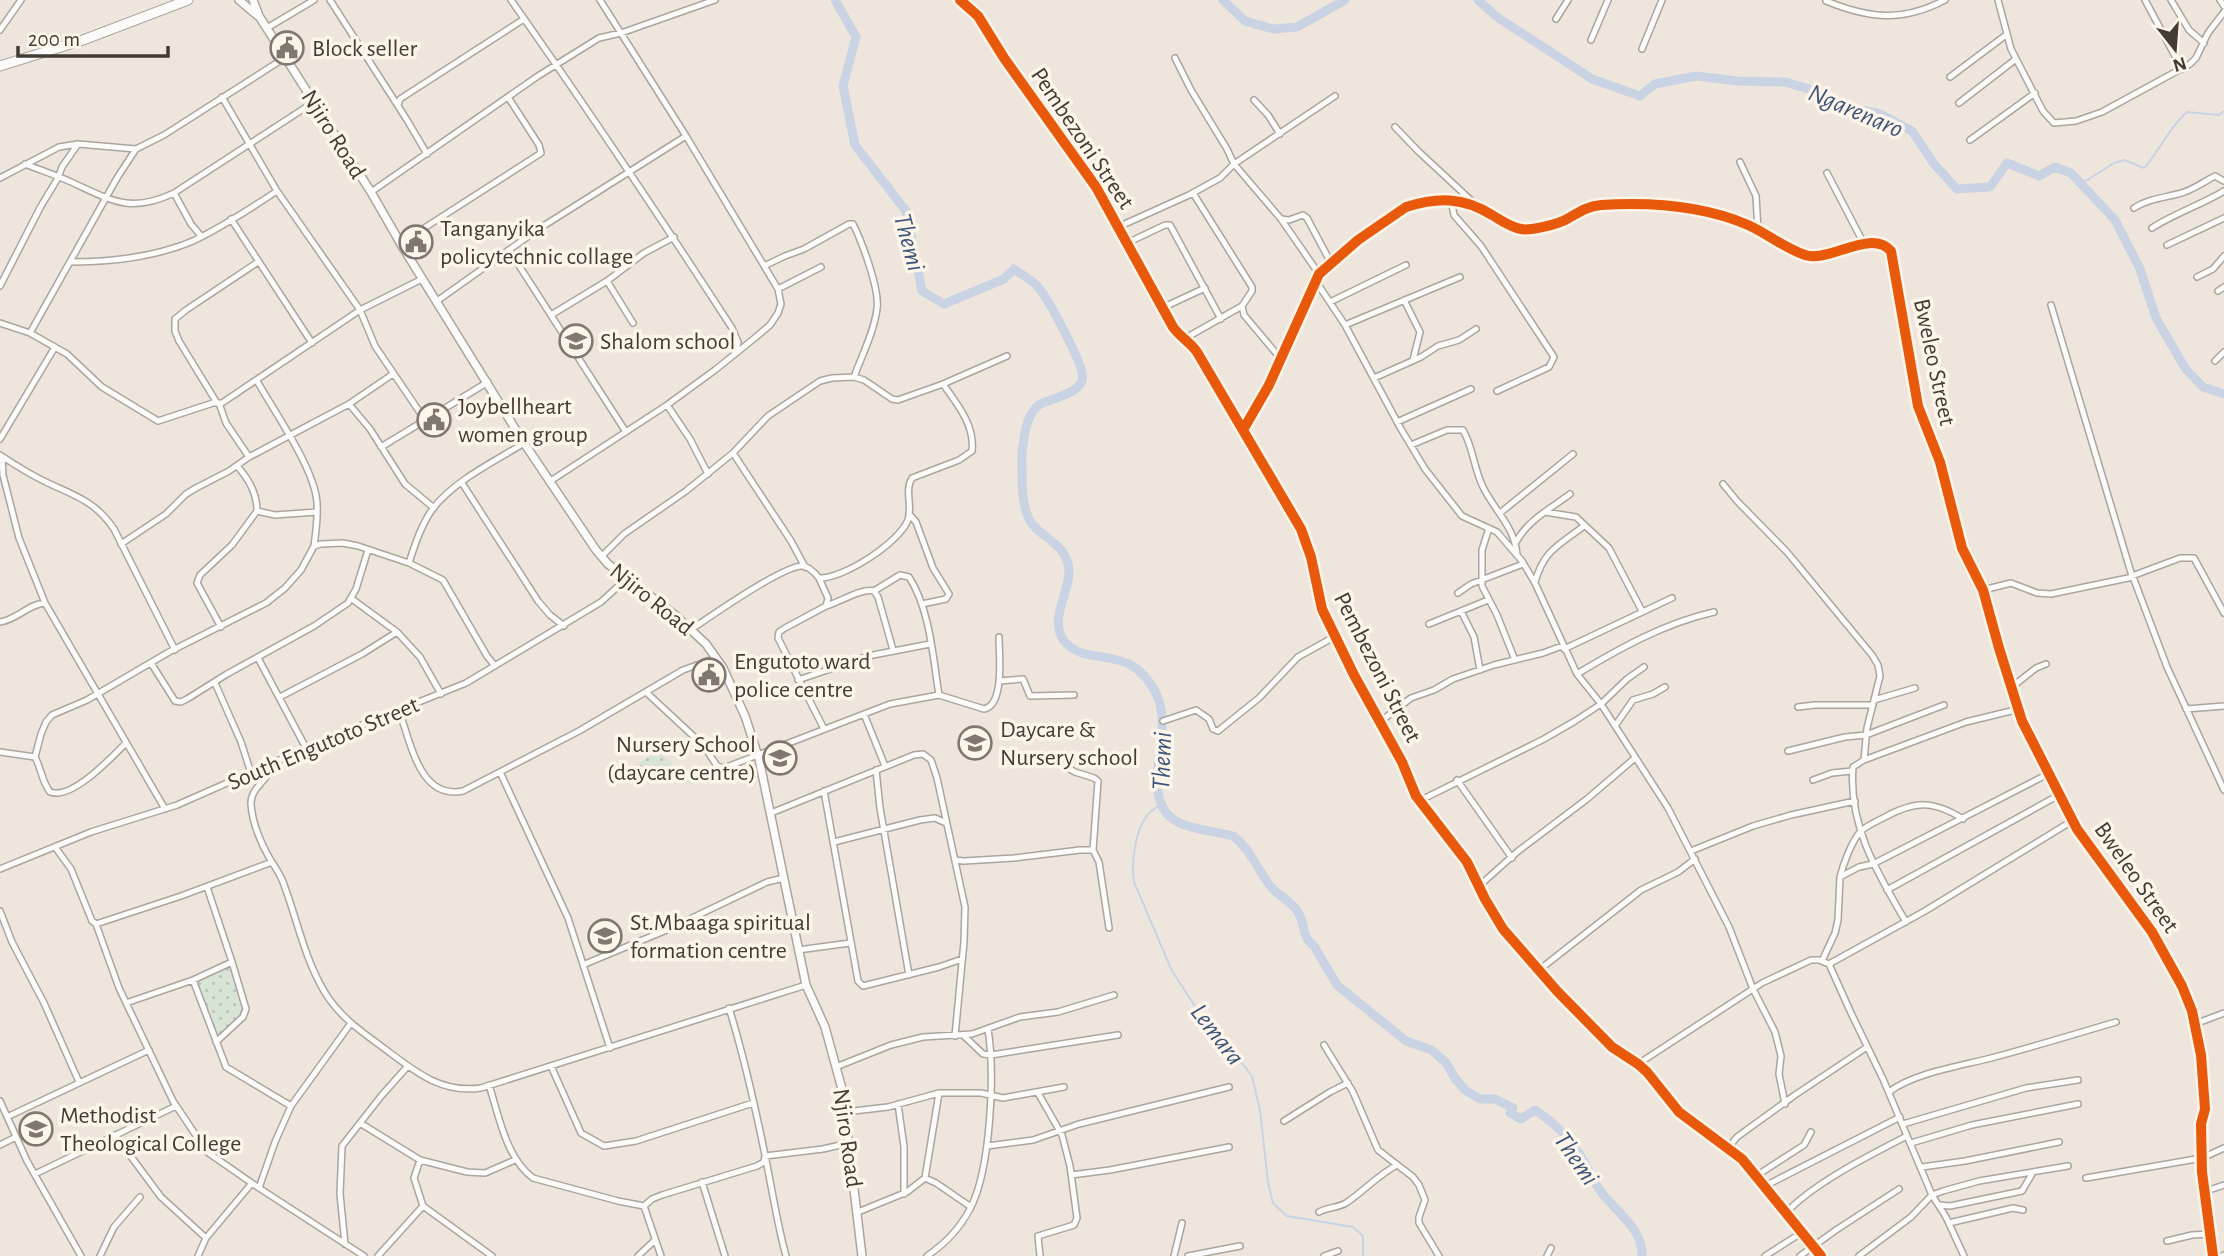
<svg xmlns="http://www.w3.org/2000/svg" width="2224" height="1256" font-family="'Alegreya Sans',sans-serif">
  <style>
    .park { fill: url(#park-dots) }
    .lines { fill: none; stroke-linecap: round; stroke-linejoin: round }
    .stream { stroke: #cad3e3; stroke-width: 2 }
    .river { stroke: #cad3e3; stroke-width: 9 }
    .minor-casing { stroke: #aba59e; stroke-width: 8 }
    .tertiary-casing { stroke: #aba59e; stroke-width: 10 }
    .primary-casing { stroke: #aba59e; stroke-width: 11 }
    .minor { stroke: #fcfbfa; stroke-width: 5 }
    .tertiary { stroke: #fcfbfa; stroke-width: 7 }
    .primary { stroke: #fcfbfa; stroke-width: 9 }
    .cycleway-casing { stroke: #fdf4ea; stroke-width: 15 }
    .cycleway { stroke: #e8590c; stroke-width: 10 }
    .labels { text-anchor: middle; stroke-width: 7; stroke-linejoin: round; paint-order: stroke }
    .poi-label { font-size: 24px; fill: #423c35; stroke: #fdf4ea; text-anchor: start }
    .street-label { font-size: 24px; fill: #423c35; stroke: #fdf4ea }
    .water-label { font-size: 26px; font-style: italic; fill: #3d557c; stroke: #fdf4ea }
  </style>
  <defs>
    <pattern id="park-dots" width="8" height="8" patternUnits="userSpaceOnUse" patternTransform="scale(1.75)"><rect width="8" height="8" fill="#d7e4d6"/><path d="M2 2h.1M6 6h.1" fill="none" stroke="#bac4b8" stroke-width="1.8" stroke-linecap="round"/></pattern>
  </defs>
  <rect width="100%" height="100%" fill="#eee6dd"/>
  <path class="park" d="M658 750 694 784 620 776Z
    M231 964 244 1005V1013L217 1038 195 981Z"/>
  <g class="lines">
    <path class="stream" d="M2081 184 2114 163 2124 160 2144 168C2160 151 2169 127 2187 112L2219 115 2224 111
      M1160 805C1156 808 1150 811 1147 816 1135 830 1131 864 1134 882L1172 971 1227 1055 1242 1063 1252 1076 1260 1110 1268 1183 1273 1203 1287 1216 1353 1227 1363 1236V1256"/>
    <path class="river" d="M835 0 856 37 843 86 855 145 906 211 922 291 944 304 1004 279 1014 269C1022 275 1034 281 1039 288 1050 302 1079 357 1082 373 1083 378 1083 380 1081 383 1076 391 1067 394 1059 397 1053 400 1045 401 1039 405 1024 415 1021 452 1022 469 1022 485 1022 513 1033 525 1045 539 1063 544 1068 564 1074 588 1047 618 1064 641 1088 670 1132 639 1158 698 1174 736 1134 805 1182 824 1197 830 1217 832 1233 836 1251 849 1258 872 1273 889 1281 897 1292 902 1298 912 1305 923 1302 938 1314 946L1337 985 1406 1041 1432 1050 1447 1064 1454 1077 1465 1090 1480 1099H1495L1513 1108 1510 1113 1521 1119 1535 1110C1556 1124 1571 1139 1583 1160 1589 1170 1593 1181 1599 1189 1614 1211 1643 1227 1642 1256
      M1223 0 1245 21 1273 29 1297 27 1345 0
      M1478 0 1497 17 1592 79 1640 96 1655 84 1696 76 1738 81 1785 82 1816 91 1840 105 1880 114 1912 131 1934 164 1957 189 1990 187 2007 163 2039 176 2055 167 2071 173 2115 220 2140 269 2156 318 2185 368 2203 387 2224 394"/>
    <defs>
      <path id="minor" d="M330 0 407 120 427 154
        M511 0C587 108 660 217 732 328L738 342 736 351
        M960 0 978 16 1004 58 1096 187 1173 327C1180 337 1190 342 1197 352L1301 529 1311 557 1322 609 1354 675 1402 762 1416 796 1467 862 1485 899 1503 929 1557 991 1612 1047 1638 1064 1647 1072 1679 1112 1742 1159 1821 1256
        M1998 0 2011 49 2043 111 2054 123 2076 121 2102 112 2190 64 2196 58 2208 33 2224 12
        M2145 0 2182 69
        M2171 0 2189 30 2204 43
        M2220 0 2224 6
        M1826 1C1870 19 1903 22 1945 0
        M1556 19 1568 0
        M267 28 314 0
        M0 30 21 0
        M1591 40 1608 0
        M1642 49 1662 0
        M1175 58 1191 90 1227 149 1234 164 1281 219 1289 220 1303 215 1307 218 1331 263
        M1950 77 2006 35
        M222 97 277 191 360 310 375 346 425 420
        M1254 100 1268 115 1280 134
        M1959 103 2016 59
        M398 105 400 99 524 19
        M1395 127 1418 151 1475 204
        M1970 140 2035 93
        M1740 162 1756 196 1758 231
        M25 164C40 170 56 175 71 182 111 200 130 214 174 193L314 102
        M1827 173 1864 244
        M0 178 59 147 78 144 136 149
        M371 192 538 76 599 38 621 33 715 0
        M174 193 191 224 201 236
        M1193 193 1252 287V291L1242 306 1244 315 1281 359
        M1451 200 1454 215 1481 246 1554 357 1549 367 1497 391
        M2134 208C2148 199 2162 198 2178 194 2192 191 2203 182 2215 176L2224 181
        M231 219 312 343
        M1281 219 1319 274
        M1118 227 1189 195 1220 178 1234 164 1335 96
        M2152 228C2175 213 2201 205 2224 191
        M1127 243 1165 225H1170L1221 319
        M2167 245 2224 218
        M402 246 418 232 541 153 539 145 508 97
        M509 250 626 432
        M70 262C111 262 155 257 193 241 222 227 250 209 277 191
        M764 266 785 256 804 249 849 224H853C862 242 880 290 877 309 874 332 862 355 854 377
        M2197 277 2213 269 2224 256
        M1315 280 1345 325 1401 429 1425 469 1462 516 1497 532 1522 561 1535 583 1577 674 1601 704 1668 808 1729 927 1753 989 1775 1032 1781 1056 1779 1074 1785 1104
        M607 281 633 323
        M0 286 41 206 58 178 62 167 78 144
        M778 289 821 267
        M2218 291 2224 287
        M1404 300 1420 332 1413 360
        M437 301 537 230 686 136
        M1330 302 1406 265
        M2051 305 2132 576 2180 558H2194L2224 613
        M1162 308 1205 288
        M551 315 607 281 644 253 674 237
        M0 323 30 333 67 354 102 387 158 421 213 403H222L360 310 422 279
        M1345 325 1460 277
        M30 333 117 178 136 149 164 135 286 57
        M1184 339 1242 306
        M2215 361 2224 352
        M1374 378 1421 357 1438 346 1459 340 1476 329
        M257 381C274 411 315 469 317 503 318 517 316 532 314 546
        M217 403 179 341 175 331V319L186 310 258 262
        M219 403 226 423 249 457
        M349 404 370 429 405 484 434 508
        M667 405 690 439 708 474
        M1397 422 1471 389
        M1243 430 1269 385 1319 274 1358 240 1406 207C1438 197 1463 197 1492 215 1501 220 1510 227 1521 229 1530 231 1559 224 1567 219 1579 212 1588 206 1601 205 1650 202 1704 206 1748 225 1768 234 1784 248 1805 255 1829 263 1871 228 1891 251L1918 406 1940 462 1962 548 1983 590 1999 648 2022 721 2077 829 2152 932 2182 986 2192 1011 2201 1055 2205 1109 2201 1124 2202 1172 2213 1256
        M0 439 55 347
        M1411 445 1447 430H1463C1473 447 1474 469 1483 487 1494 510 1515 527 1517 555
        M381 447 488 382
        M733 453 791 541 805 567
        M0 455C15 465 31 475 48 483 76 496 96 502 114 529L175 650
        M2 457 3 475 19 538 45 603 165 809
        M549 482 667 405 715 370 756 337 770 325 778 313 781 304 778 289 686 136 600 0
        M462 483 538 601 550 615 564 626
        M1723 484 1737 501 1787 552 1872 655 1878 665 1880 676 1867 728 1864 760
        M257 511 275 515 317 512
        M1545 512 1576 517 1609 548 1642 611
        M1500 513 1573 454
        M909 514 916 522 933 568 949 594 946 599 922 604
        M1489 528 1482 550V586L1497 615 1515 660
        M1516 542C1528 520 1550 509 1570 494
        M121 544 166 514 186 494 196 488 229 471 249 457 349 404 393 374
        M601 557 624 534 686 491 733 453 768 416 820 381 832 378 854 377 864 380 892 399 898 400 943 384 1007 356
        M409 563C415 544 422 523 434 507 457 479 494 462 524 443
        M819 578 828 598 826 606 785 628 779 632 778 638 824 729
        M1535 582C1544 550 1559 545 1584 526
        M1983 590 2011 583 2037 593 2051 594 2133 577 2167 667 2224 790
        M874 591 900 575 909 577C930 609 933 658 939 695
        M1458 593 1471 584 1523 564
        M352 599 397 632 420 657 441 694
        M826 606C840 602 861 588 874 591L878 597 893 650
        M1461 611 1474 637 1480 670
        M0 622C17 620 28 604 45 603
        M1429 624 1488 600
        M221 627 197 583 200 575 232 545 257 511C257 493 249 479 237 466
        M692 629C711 616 782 566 802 566 809 566 815 573 819 578 843 579 899 543 908 520 913 506 904 491 912 478L959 460 972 451C975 425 957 404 943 384
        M1564 649 1672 598
        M258 658 306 748
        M151 663 175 701 181 702 187 699 227 674 314 626 348 603 356 589 368 550
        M1577 674C1620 648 1665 623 1714 612
        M798 680 868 656 930 644
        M999 681 1023 679 1030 696 1074 695
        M215 683 241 742 251 773
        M2012 687 2036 668 2046 664
        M647 693 704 746 717 766 724 768 890 704 939 695 984 709C1005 705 999 654 999 637
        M280 697 362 654 397 632
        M1874 700 1915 688
        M1798 707 1815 705H1873
        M2186 709 2224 706
        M399 711C411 742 419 800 463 791L579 731 683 670 717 658
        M864 714 885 766
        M1163 721 1196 710 1209 719 1213 729 1218 731 1259 698 1298 657 1334 637
        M1381 721 1411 698 1434 690 1453 679 1494 665 1543 653 1562 646
        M1615 726 1633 700 1653 694 1665 687
        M1788 751 1845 737 1866 735 1944 705
        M0 752 35 757C41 768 42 782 50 792 72 800 111 758 126 743
        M35 757 41 734 46 722 52 715 87 700 169 652 266 603 285 588 301 570 314 546 321 544 343 543 358 546 409 563 443 580 487 656 495 666
        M273 763C271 779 250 787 251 804 252 822 261 844 270 859 275 867 280 874 283 882 297 919 304 957 324 991 338 1015 359 1030 381 1046 412 1069 439 1094 481 1088L806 985
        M1059 763 1075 772 1094 778 1098 781 1093 850
        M876 770 880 808 909 975
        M500 772 568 918 610 1048
        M1457 780 1512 858
        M1813 780 1832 773 1852 771
        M824 791 858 981 863 986 939 967 962 959
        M1419 801 1544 739 1575 721 1601 704 1627 679 1644 667
        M771 813 914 755 923 754 931 760 937 778 965 907 964 942 955 1036
        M834 842 920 820 935 818 946 823
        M55 847 71 869 92 921 96 924 181 896 272 862
        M1691 851 1753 826 1791 815 1855 801
        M955 860 964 861 1014 858 1080 850H1093L1099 862 1109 928
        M0 869 91 832 177 805 327 739 466 683 601 602 626 579
        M1840 877C1843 865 1852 840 1861 831 1866 826 1877 821 1885 817 1915 801 1933 800 1963 819
        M1479 886 1517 852 1587 799 1635 758
        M207 887 232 962 246 1009 243 1017 216 1042
        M1887 890 2059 795
        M0 911 12 942 44 1003 79 1082
        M1906 922C1878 874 1848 826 1853 767L1864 760 1966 722 2019 709
        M96 924 119 988 173 1101 207 1152 259 1188 364 1256
        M798 950 850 943
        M1822 961 1835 933 1838 920 1840 877 1859 867 1873 864 2048 774
        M585 964 669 929 767 882 784 878
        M1829 964 1851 1013 1883 1079 1932 1195 1946 1217 1964 1256
        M1539 970 1641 890 1678 872 1695 859
        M193 980 226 1067 291 1106
        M126 1003 193 980 232 962
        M729 1008C744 1056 755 1106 765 1155 772 1189 777 1223 786 1256
        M2195 1024 2224 1013
        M963 1035 983 1054 991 1055 1118 1035
        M1324 1045 1353 1092 1378 1150 1413 1177 1419 1185 1425 1200 1419 1217V1223L1439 1256
        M1638 1064 1762 983 1811 960H1819L1829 964 1925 911 2072 821
        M551 1066 581 1133 604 1146 636 1141 753 1103
        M836 1067 891 1045 923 1037 972 1034 1020 1017 1058 1012 1114 995
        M489 1085C499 1116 506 1158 533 1178L618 1201 644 1206 661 1256
        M1889 1092C1913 1073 1961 1066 1991 1058 2033 1047 2075 1034 2116 1022
        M1038 1093 1062 1135 1070 1166 1077 1218 1074 1225 1038 1236 1040 1256
        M0 1101 27 1161 81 1256
        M898 1104 904 1147V1194
        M845 1112 888 1107 939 1093H981L1003 1098 1064 1087
        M7 1117 149 1050
        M1284 1121 1330 1092 1348 1083
        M360 1123 420 1160 467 1172 485 1173 515 1160
        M1903 1124 2026 1088 2078 1080
        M115 1135 161 1197 206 1238
        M1911 1143 1972 1125 2078 1104
        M0 1145 16 1137
        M987 1146 1033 1140 1079 1124 1229 1087
        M1729 1147 1737 1137 1795 1095 1867 1047
        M1922 1167 1965 1161 2059 1142
        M35 1174 176 1106
        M1071 1175 1110 1170 1229 1147
        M1756 1176 1804 1145 1811 1132
        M925 1178 939 1093
        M2086 1178 2202 1158 2224 1148
        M702 1182 725 1256
        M1765 1186 1900 1117
        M259 1188 275 1142 291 1106 351 1023
        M2206 1191 2224 1185
        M1939 1205 1950 1206 2022 1191 2032 1174
        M423 1206 492 1256
        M644 1206 652 1199 662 1195 757 1166 764 1162 765 1156 823 1149 849 1143
        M858 1212 907 1192 925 1178 936 1183 971 1207
        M1319 1212C1328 1207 1338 1208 1346 1203 1364 1191 1378 1175 1397 1165
        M1785 1214C1812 1184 1870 1155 1907 1136
        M1949 1223 2013 1208 2023 1210
        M2167 1241 2192 1235 2210 1234
        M345 1244 340 1194 342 1146 382 1095 407 1067
        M100 1256 114 1227 140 1197
        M198 1256 206 1238 252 1183
        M378 1256 423 1206 414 1178 420 1160
        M638 1256 655 1240
        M927 1256C945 1244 960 1228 970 1209 991 1169 995 1073 988 1029
        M1174 1256 1182 1223
        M1188 1256 1240 1246
        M1324 1256 1338 1251
        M1547 1256 1551 1248
        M1765 1256 1801 1233
        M1800 1256 1836 1230 1899 1189
        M1859 1256 1911 1217 1932 1195 1943 1191 1979 1181 2068 1166
        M2222 1256 2224 1255"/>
      <path id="tertiary" d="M239 0 258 16
        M253 0 259 16 371 192 402 246 524 443 596 550 608 564 675 615 706 644 723 668 745 716 759 759 806 985 825 1027 842 1089 862 1256"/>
      <path id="primary" d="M0 66 83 40 188 0"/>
    </defs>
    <use href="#minor" class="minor-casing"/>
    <use href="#tertiary" class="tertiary-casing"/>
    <use href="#primary" class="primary-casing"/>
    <use href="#minor" class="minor"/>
    <use href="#tertiary" class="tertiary"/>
    <use href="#primary" class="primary"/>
    <defs>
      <path id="cycleway" d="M960 0 978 16 1004 58 1096 187 1173 327C1180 337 1190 342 1197 352L1301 529 1311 557 1322 609 1354 675 1402 762 1416 796 1467 862 1485 899 1503 929 1557 991 1612 1047 1638 1064 1647 1072 1679 1112 1742 1159 1821 1256
        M1243 430 1269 385 1319 274 1358 240 1406 207C1438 197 1463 197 1492 215 1501 220 1510 227 1521 229 1530 231 1559 224 1567 219 1579 212 1588 206 1601 205 1650 202 1704 206 1748 225 1768 234 1784 248 1805 255 1829 263 1871 228 1891 251L1918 406 1940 462 1962 548 1983 590 1999 648 2022 721 2077 829 2152 932 2182 986 2192 1011 2201 1055 2205 1109 2201 1124 2202 1172 2213 1256"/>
    </defs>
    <use href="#cycleway" class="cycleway-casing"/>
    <use href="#cycleway" class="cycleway"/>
  </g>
  <defs>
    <symbol id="civic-ring" viewBox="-11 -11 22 22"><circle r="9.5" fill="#fdf4ea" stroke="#7e7870" stroke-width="1.5"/><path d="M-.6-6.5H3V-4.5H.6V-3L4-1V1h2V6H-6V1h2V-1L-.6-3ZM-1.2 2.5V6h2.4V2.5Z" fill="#7e7870"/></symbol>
    <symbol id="school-ring" viewBox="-11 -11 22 22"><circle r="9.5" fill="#fdf4ea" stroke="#7e7870" stroke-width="1.5"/><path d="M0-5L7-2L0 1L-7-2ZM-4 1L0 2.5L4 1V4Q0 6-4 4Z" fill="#7e7870"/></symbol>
    <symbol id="university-ring" viewBox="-11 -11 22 22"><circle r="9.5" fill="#fdf4ea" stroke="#7e7870" stroke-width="1.5"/><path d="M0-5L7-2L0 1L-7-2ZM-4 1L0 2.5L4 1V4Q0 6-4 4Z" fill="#7e7870"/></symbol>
  </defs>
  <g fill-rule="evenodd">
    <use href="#civic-ring" x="268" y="29" width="38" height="38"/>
    <use href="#civic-ring" x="397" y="223" width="38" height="38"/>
    <use href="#school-ring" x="557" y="322" width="38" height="38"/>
    <use href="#civic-ring" x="415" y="401" width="38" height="38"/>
    <use href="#civic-ring" x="690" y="656" width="38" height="38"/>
    <use href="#school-ring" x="956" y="724" width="38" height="38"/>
    <use href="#school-ring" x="761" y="739" width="38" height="38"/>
    <use href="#university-ring" x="586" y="917" width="38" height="38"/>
    <use href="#university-ring" x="17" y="1110" width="38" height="38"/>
  </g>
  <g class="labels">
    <g class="poi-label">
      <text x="312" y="56">Block seller</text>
      <text x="440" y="236">Tanganyika<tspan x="440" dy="28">policytechnic collage</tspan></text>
      <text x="600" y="349">Shalom school</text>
      <text x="458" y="414">Joybellheart<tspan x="458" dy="28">women group</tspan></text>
      <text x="734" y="669">Engutoto ward<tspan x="734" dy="28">police centre</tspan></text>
      <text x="1000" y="737">Daycare &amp;<tspan x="1000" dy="28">Nursery school</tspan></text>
      <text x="756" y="752" text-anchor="end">Nursery School<tspan x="756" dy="28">(daycare centre)</tspan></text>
      <text x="630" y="930">St.Mbaaga spiritual<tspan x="630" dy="28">formation centre</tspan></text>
      <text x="60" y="1123">Methodist<tspan x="60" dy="28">Theological College</tspan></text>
    </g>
    <g class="street-label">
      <text transform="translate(334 134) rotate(58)" y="8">Njiro Road</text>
      <text transform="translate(1083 138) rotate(56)" y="8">Pembezoni Street</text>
      <text transform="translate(1935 362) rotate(78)" y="8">Bweleo Street</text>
      <text transform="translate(652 599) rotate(39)" y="8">Njiro Road</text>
      <text transform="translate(1378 667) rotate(63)" y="8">Pembezoni Street</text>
      <text transform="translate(323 743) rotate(-23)" y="8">South Engutoto Street</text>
      <text transform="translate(2137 877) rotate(55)" y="8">Bweleo Street</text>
      <text transform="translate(848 1138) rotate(82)" y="8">Njiro Road</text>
    </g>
    <g class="water-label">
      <text transform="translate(1856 110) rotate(23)" y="9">Ngarenaro</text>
      <text transform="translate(910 242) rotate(75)" y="9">Themi</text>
      <text transform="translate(1161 761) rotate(-88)" y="9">Themi</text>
      <text transform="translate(1218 1034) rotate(52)" y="9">Lemara</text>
      <text transform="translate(1577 1158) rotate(55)" y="9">Themi</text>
    </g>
  </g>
  <g transform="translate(2175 49) rotate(163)" stroke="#fdf4ea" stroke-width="5" paint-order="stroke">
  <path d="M0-5L12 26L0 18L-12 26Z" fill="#423c35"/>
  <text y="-10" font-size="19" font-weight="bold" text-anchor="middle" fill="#423c35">N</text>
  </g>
  <path d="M18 46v10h150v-10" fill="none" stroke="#423c35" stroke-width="3.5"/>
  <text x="28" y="46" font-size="21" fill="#423c35" stroke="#fdf4ea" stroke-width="5" paint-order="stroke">200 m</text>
</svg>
